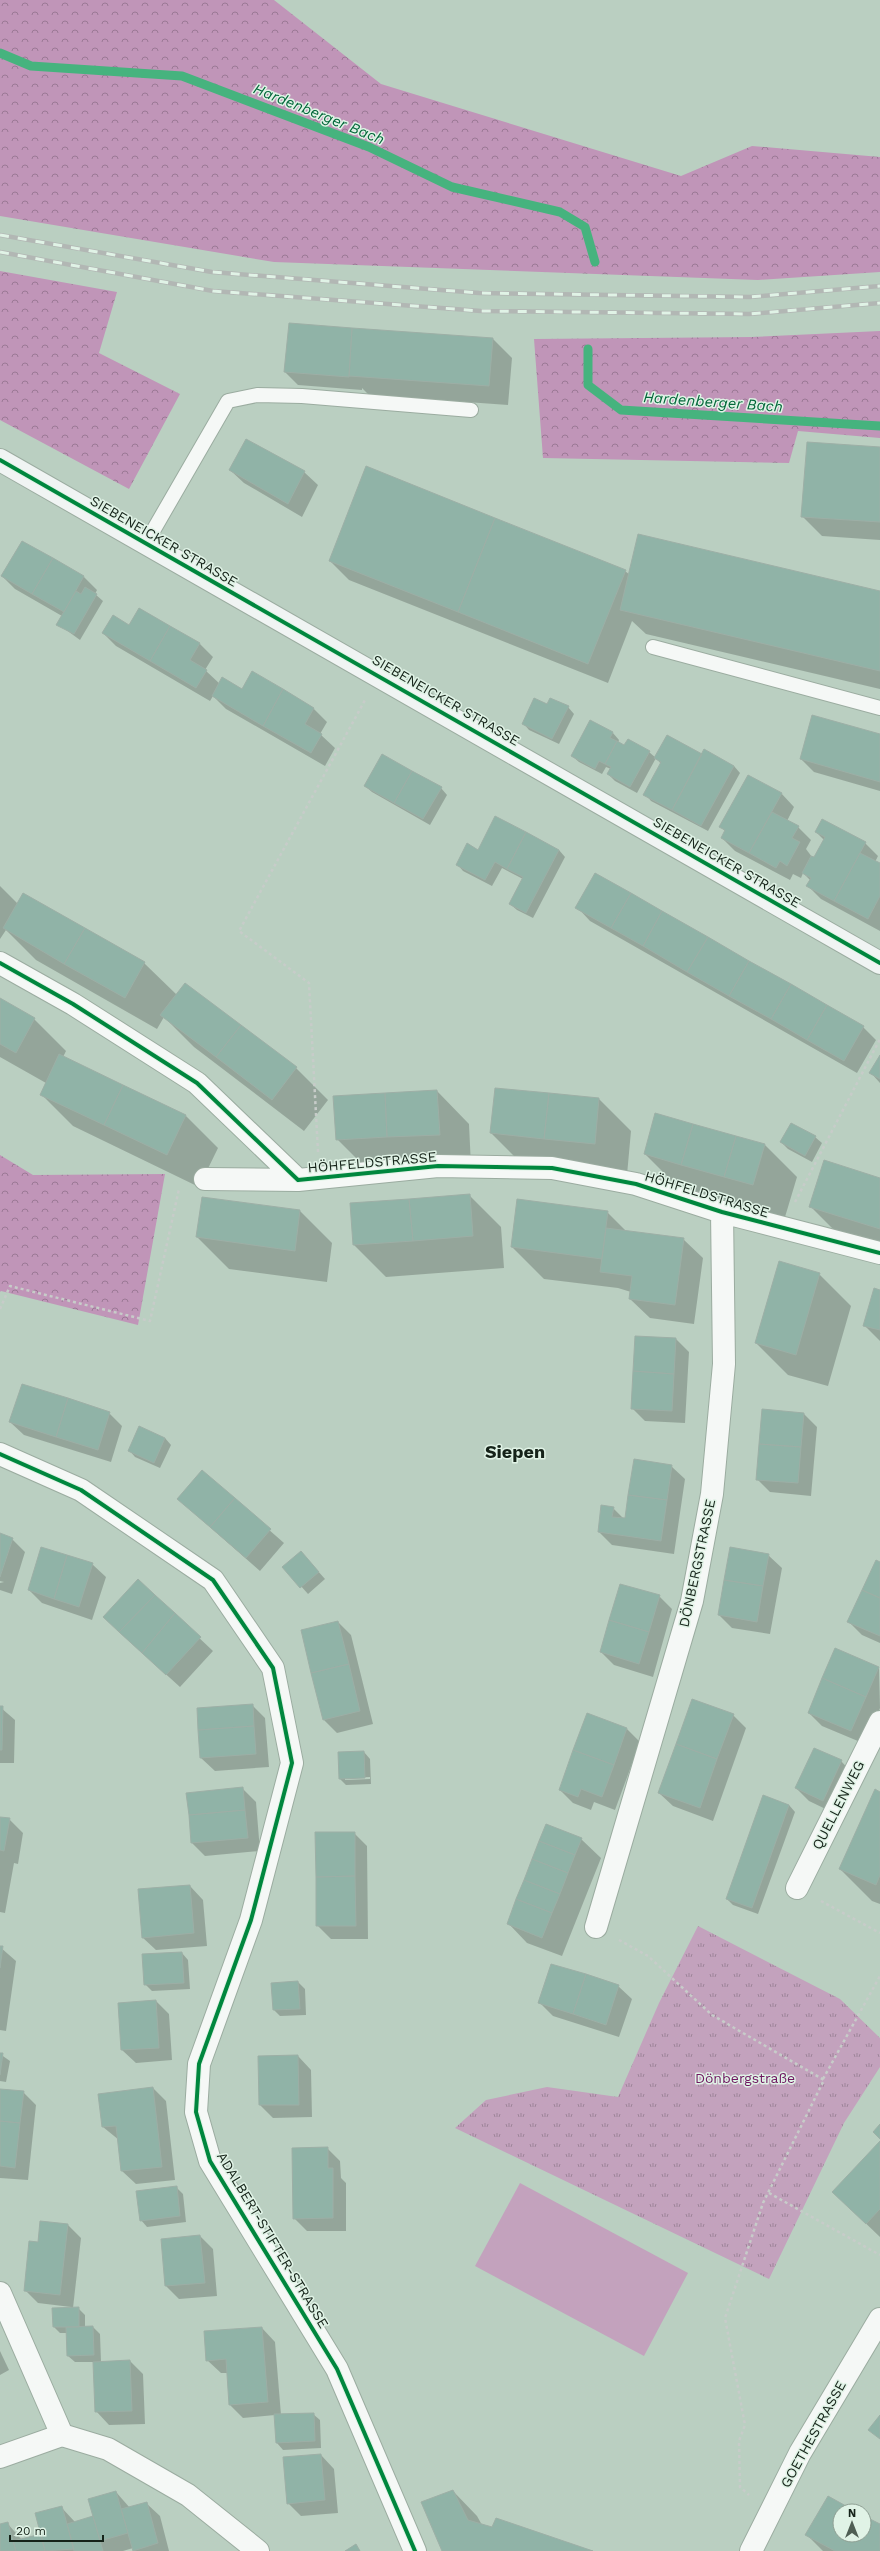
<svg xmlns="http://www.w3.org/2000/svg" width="880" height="2551" font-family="'Work Sans',sans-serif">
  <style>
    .forest { fill: url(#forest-crowns) }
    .park { fill: url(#park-tufts) }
    .pitch { fill: #c3a2bd }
    .shadow { fill: #0003; fill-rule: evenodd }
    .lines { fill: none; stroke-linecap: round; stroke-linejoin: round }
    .stream { stroke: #46b37e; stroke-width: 9 }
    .building { fill: #90b3a7; stroke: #9dafa6 }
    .service-casing { stroke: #9baca0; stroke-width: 16 }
    .minor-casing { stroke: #9baca0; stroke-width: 24 }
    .tertiary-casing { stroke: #9baca0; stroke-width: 24 }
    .secondary-casing { stroke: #9baca0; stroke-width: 24 }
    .path { stroke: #c7ccc9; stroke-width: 2.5; stroke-dasharray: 3 3; stroke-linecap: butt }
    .service { stroke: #f5f8f6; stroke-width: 14 }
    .minor { stroke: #f5f8f6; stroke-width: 22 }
    .tertiary { stroke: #f5f8f6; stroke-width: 22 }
    .secondary { stroke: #f0f4f3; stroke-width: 22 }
    .rail-casing { stroke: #b2b7b4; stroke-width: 4.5 }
    .rail { stroke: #e0f3e6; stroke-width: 3; stroke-dasharray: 9; stroke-linecap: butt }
    .cycleway-casing { stroke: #e0f3e6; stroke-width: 6 }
    .cycleway { stroke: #00873e; stroke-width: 4 }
    .labels { text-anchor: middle; stroke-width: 3; stroke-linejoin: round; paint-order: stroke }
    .street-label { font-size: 14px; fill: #152319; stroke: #e0f3e6 }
    .park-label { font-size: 14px; fill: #6e1660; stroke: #e0f3e6 }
    .water-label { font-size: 15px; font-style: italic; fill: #03673a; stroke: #e0f3e6 }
    .district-label { font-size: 18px; font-weight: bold; fill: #152319; stroke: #e0f3e6 }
  </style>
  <defs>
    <pattern id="forest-crowns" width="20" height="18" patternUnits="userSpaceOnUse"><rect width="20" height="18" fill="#c095b8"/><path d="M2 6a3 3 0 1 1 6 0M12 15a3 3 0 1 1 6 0" fill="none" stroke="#9b7995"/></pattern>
    <pattern id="park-tufts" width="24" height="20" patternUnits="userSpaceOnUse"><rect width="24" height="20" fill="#c3a2bd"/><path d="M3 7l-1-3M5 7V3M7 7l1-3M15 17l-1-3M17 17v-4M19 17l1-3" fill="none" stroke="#9d8499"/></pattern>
  </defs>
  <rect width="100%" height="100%" fill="#bacfc1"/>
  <path class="forest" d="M0 0H274L381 84 681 176 752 146 880 157V272L758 280 274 262 0 216Z
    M0 271 117 292 99 353 180 394 129 489 0 420Z
    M880 331V438L798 431 789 463 543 458 534 339 752 337Z
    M0 1155 33 1175 165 1174 138 1325 1 1291 0 1292Z"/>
  <path class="park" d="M698 1926 840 1999 880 2038V2067L844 2123 769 2279 455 2128 486 2100 547 2087 618 2097 659 2003Z"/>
  <path class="pitch" d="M520 2183 688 2273 644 2356 475 2266Z"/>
  <path class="shadow" d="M493 339 512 358 508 405 369 395 362 388V390L298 385 285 372Z
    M880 448V540L822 536 802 516Z
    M230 470 304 472 318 485 302 517 244 483Z
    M22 542 84 577 97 590 95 594 103 601 80 640 58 624 62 616 15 589 2 576Z
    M330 561 625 571 630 575 880 592V689L646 634 632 621 608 683 349 580Z
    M140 609 200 644 213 657 205 670 220 684 313 708 327 722 320 734 335 748 325 766 226 709 213 696 210 701 116 646 103 633 130 626Z
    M548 705 568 707 574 714 559 744 529 730 523 723Z
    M591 721 613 733 619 740 618 743 625 747 649 752 656 758 702 755 734 766 740 773 708 831 651 801 645 794 661 764 656 758 637 793 615 781 608 774 611 769 606 767 602 774 579 762 572 756Z
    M880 735V791L814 772 801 759Z
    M365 786 441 788 447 795 430 825 372 792Z
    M781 793 794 807 787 821 798 827 811 840 806 849 812 857 815 859 824 840 816 832 865 843 878 856 875 862 880 865V931L821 899 808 886 811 881 803 873 801 878 793 874 790 880 735 851 722 838 726 832 721 827Z
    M559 850 565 857 533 918 517 910 510 904 523 879 502 868 492 886 463 871 457 864 478 851Z
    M0 886 18 904 144 963 177 995 296 1068 328 1100 304 1131 194 1047 164 1017 157 1029 36 960 6 930 0 939Z
    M577 907 863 1027 876 1040 857 1073 590 921Z
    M0 999 34 1019 66 1051 63 1057 186 1116 218 1148 199 1187 73 1126 41 1094 46 1083 0 1057Z
    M880 1057V1083L871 1073Z
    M496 1089 599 1099 631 1131 627 1175 523 1165 491 1133Z
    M437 1091 469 1124 471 1166 369 1171 337 1139Z
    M815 1137 822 1143 812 1162 788 1149 781 1142Z
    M765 1145 797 1177 785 1217 677 1186 645 1154Z
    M880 1179V1250L842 1238 810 1206Z
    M469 1195 501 1227 504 1268 386 1277 354 1245 351 1204Z
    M300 1211 332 1243 327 1282 229 1269 197 1237Z
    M607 1212 627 1232 683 1239 703 1258 694 1324 650 1318 630 1299 631 1292 618 1288 544 1279 512 1247Z
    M819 1274 851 1306 828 1386 788 1375 756 1343Z
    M880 1291V1341L864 1325Z
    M636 1337 676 1339 689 1352 685 1423 645 1421 632 1408Z
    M109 1413 122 1426 111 1462 24 1435 10 1422Z
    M804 1414 817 1427 811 1496 770 1492 757 1479Z
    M165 1438 171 1445 160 1468 135 1457 129 1450Z
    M671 1466 685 1479 674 1554 612 1545 599 1532 613 1508 626 1521Z
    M202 1471 284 1543 260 1571 178 1499Z
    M0 1535 12 1539 25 1552 12 1594 0 1590V1583L4 1582 0 1581Z
    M301 1552 325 1579 308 1594 284 1567Z
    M768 1555 782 1568 770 1634 732 1628 719 1615Z
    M880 1563V1643L862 1635 848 1621Z
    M92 1564 106 1577 92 1620 42 1603 29 1590Z
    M138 1580 213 1651 180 1687 117 1630Z
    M659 1596 672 1609 653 1677 614 1665 601 1652Z
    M338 1622 351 1635 373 1724 337 1733 324 1720Z
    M879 1668 880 1708 865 1744 822 1726 809 1713Z
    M252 1705 265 1718 269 1767 215 1771 201 1758 198 1709Z
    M0 1707 15 1720 14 1763H0Z
    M587 1715 627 1729 640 1742 615 1810 594 1802 591 1810 573 1803 560 1790Z
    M733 1715 746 1728 713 1821 673 1806 659 1793Z
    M364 1752 370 1759 371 1784 346 1785 340 1779ZM370 1777V1779L345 1780V1778Z
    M841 1761 854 1775 836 1814 809 1801 796 1788Z
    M242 1788 256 1802 260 1851 205 1856 192 1843 187 1794Z
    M880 1793V1904L872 1901 840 1869Z
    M764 1796 789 1805 795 1812 758 1914 733 1905 727 1899Z
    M0 1818 9 1819 23 1833 18 1864 14 1863 5 1913 0 1912Z
    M354 1833 367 1846 368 1939H331L317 1925Z
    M581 1839 601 1858 562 1956 527 1943 508 1923Z
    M190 1886 203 1900 207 1946 156 1950 142 1937Z
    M0 1947 16 1961 6 2031 0 2030Z
    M182 1953 188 1960 190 1989 152 1991 145 1984Z
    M298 1982 305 1989 306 2015 280 2016 274 2010Z
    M618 1986 632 1999 619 2037 553 2016 540 2003Z
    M156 2001 169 2014 172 2060 136 2063 122 2050Z
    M0 2054 10 2061 6 2082 0 2081Z
    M298 2056 311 2070 312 2117 273 2118 260 2105Z
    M153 2088 166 2101 175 2180 136 2184 122 2171 119 2140 103 2127Z
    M0 2090 23 2092 36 2105 28 2180 0 2178Z
    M880 2142V2237L833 2192Z
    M327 2148 340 2161 341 2178 346 2183V2231H307L294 2218Z
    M176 2187 183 2194 186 2222 147 2227 141 2220Z
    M41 2222 68 2225 81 2238 73 2308H78L85 2315V2328L93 2327 100 2334 101 2362 130 2361 143 2374 145 2424 109 2425 96 2411 94 2362H75L68 2356 67 2333H60L54 2327 71 2307 38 2303 25 2290 38 2243Z
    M200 2236 213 2249 217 2296 179 2299 166 2286 162 2240Z
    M262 2328 275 2342 281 2415 313 2414 320 2420 321 2448 283 2450 277 2443 275 2415 243 2418 230 2405 228 2373H221L207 2360Z
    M0 2351 9 2370 0 2375Z
    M321 2455 334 2469 338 2513 301 2516 288 2503Z
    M453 2491 477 2516 482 2525 593 2551H443Z
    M116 2492 130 2508 146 2503 160 2516 169 2551H134L133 2548 123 2551H0V2525L7 2523 22 2540 42 2534 61 2507 75 2522 94 2517Z
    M828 2498 853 2511H840V2535H864V2517L880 2525V2551H823L807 2535Z"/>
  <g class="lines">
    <path class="stream" d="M0 53 31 66 182 76 369 147 452 187 560 212 585 227 595 262
      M588 349V385L621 410 880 426"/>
  </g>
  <path class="building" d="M289 323 352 328 349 377 284 372Z
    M352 328 493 338 489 386 349 376Z
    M246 439 305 471 288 504 229 470Z
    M807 442 880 447V522L801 517Z
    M366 466 495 518 458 612 329 561Z
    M495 518 626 570 588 664 458 612Z
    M638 534 880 591V671L620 610Z
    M22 541 53 558 32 594 1 576Z
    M53 558 84 576 64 612 32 594Z
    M85 587 97 594 74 634 56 625 76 591 81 594Z
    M139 608 170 626 150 661 102 633 113 615 129 625Z
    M170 626 200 643 190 660 207 670 196 688 150 661Z
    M252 671 283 689 263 726 212 696 222 677 242 689Z
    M283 689 314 708 305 724 322 734 311 753 263 726Z
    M534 698 547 704 550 698 569 706 552 739 522 724Z
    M812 715 880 734V782L800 759Z
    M590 720 613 732 610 738 617 741 605 764 599 761 595 769 571 756Z
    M667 735 702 754 672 810 643 795 661 762 654 758Z
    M628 739 650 751 630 787 607 774 611 767 605 764 617 741 624 745Z
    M704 749 734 766 701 826 672 810Z
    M382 754 412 771 394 803 364 786Z
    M412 771 442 787 423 819 394 803Z
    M748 775 782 793 749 853 721 838 725 830 719 827Z
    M772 812 799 826 792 838 800 842 787 866 780 861 776 868 749 853Z
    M495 816 526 832 507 869 495 862 485 880 456 865 467 843 478 850Z
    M822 819 866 842 834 901 806 886 811 878 802 873 811 856 814 857 825 837 815 832Z
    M526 832 559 850 526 913 509 904 523 877 507 869Z
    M860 853 880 863V896L868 919 834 901Z
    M595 873 631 893 611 928 575 908Z
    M23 893 85 928 64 964 3 928Z
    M631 893 662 911 643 946 611 928Z
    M662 911 708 937 687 972 643 946Z
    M85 928 145 962 125 998 64 964Z
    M708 937 749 961 729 996 687 972Z
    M749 961 791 984 771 1019 729 996Z
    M185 983 241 1025 216 1057 160 1015Z
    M791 984 827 1005 807 1040 771 1019Z
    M0 998 35 1018 16 1053 0 1044Z
    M827 1005 864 1026 844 1061 807 1040Z
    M241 1025 297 1067 272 1100 216 1057Z
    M59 1054 123 1085 104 1125 40 1095Z
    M880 1055V1079L869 1073Z
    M123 1085 186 1115 167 1155 104 1125Z
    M495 1088 549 1093 544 1139 490 1133Z
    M437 1090 440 1135 387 1137 385 1093Z
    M385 1093 387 1137 336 1140 333 1096Z
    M549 1093 599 1098 595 1144 544 1139Z
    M655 1113 693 1124 681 1165 644 1154Z
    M791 1123 816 1136 805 1156 780 1142Z
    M693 1124 736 1136 724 1177 681 1165Z
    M736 1136 765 1144 753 1185 724 1177Z
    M824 1160 880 1178V1229L809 1207Z
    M470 1194 473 1236 413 1241 409 1199Z
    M202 1197 300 1210 295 1251 196 1237Z
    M409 1199 413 1241 353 1245 350 1203Z
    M517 1199 608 1211 602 1259 511 1247Z
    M606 1228 684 1238 675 1305 629 1299 632 1276 600 1272Z
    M779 1261 820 1273 796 1355 755 1343Z
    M874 1288 880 1290V1330L863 1326Z
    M635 1336 676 1338 674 1374 633 1371Z
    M633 1371 674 1374 672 1411 631 1409Z
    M22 1384 68 1398 56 1437 9 1422Z
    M68 1398 110 1412 98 1450 56 1437Z
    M762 1409 804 1413 801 1447 759 1444Z
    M139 1426 165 1438 154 1463 128 1451Z
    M759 1444 801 1447 798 1483 756 1480Z
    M634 1459 672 1465 667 1500 628 1495Z
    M202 1470 235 1498 210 1527 177 1499Z
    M628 1495 667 1500 661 1541 598 1532 601 1505 614 1507 612 1517 625 1518Z
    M235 1498 271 1529 246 1558 210 1527Z
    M0 1533 13 1538 0 1577Z
    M41 1547 67 1555 54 1599 28 1590Z
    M730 1547 769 1554 763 1586 724 1580Z
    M301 1551 319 1572 300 1588 282 1567Z
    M67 1555 93 1563 79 1607 54 1599Z
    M876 1560 880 1562V1598L862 1590Z
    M138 1579 155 1595 119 1632 103 1617Z
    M724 1580 763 1586 757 1622 718 1615Z
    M620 1584 660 1595 649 1632 609 1620Z
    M862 1590 880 1598V1636L847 1622Z
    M155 1595 175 1613 142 1653 119 1632Z
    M175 1613 201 1637 166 1675 142 1653Z
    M609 1620 649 1632 639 1664 600 1652Z
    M338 1621 349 1664 311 1673 301 1630Z
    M835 1648 879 1667 866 1697 822 1678Z
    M349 1664 360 1711 323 1720 311 1673Z
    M822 1678 866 1697 851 1731 808 1713Z
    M692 1699 734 1714 717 1759 676 1744Z
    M253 1704 254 1726 198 1730 197 1708Z
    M0 1706H3L2 1750H0Z
    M587 1713 627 1728 614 1765 573 1750Z
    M254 1726 256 1754 200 1758 198 1730Z
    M676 1744 717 1759 700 1808 658 1793Z
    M814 1748 842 1760 823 1801 795 1788Z
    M573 1750 614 1765 602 1797 581 1789 578 1797 559 1790Z
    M364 1751 365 1778 339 1779 338 1752Z
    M243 1787 245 1810 189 1815 186 1793Z
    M875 1789 880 1792V1875L876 1885 839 1869Z
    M763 1795 789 1805 752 1908 726 1899Z
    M245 1810 248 1838 191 1843 189 1815Z
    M0 1817 10 1818 4 1851 0 1850Z
    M546 1824 582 1838 575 1855 539 1841Z
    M315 1832H355V1876L316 1877Z
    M539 1841 575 1855 568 1873 532 1859Z
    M532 1859 568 1873 560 1894 524 1880Z
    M355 1876 356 1926H316V1877Z
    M524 1880 560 1894 552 1913 516 1899Z
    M190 1885 194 1933 142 1938 138 1889Z
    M516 1899 552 1913 542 1938 507 1924Z
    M0 1946H3L0 1968Z
    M182 1952 184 1983 144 1985 142 1954Z
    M551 1964 586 1974 573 2014 538 2003Z
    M586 1974 619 1985 606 2025 573 2014Z
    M298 1981 300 2009 273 2010 271 1983Z
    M156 2000 159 2048 121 2050 118 2003Z
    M0 2053H3L0 2075Z
    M298 2055 299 2105H259L258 2056Z
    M153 2087 162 2167 121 2171 116 2126 102 2127 98 2094Z
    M0 2089 24 2091 20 2123 0 2121Z
    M0 2121 20 2123 15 2168 0 2166Z
    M880 2124V2139L873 2132Z
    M880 2141V2209L866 2224 832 2192Z
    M328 2147V2168H333V2218L293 2219 292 2148Z
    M177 2186 180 2216 140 2221 136 2191Z
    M40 2221 68 2224 60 2295 24 2291 29 2241 38 2242Z
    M200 2235 205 2283 165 2286 161 2239Z
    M79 2307V2327H53L52 2308Z
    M93 2326 94 2355 67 2356 66 2327Z
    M262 2327 268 2402 229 2405 226 2359 206 2361 204 2331Z
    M130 2360 132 2411 95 2412 93 2362Z
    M314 2413 315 2441 276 2443 274 2414Z
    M880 2415V2439L868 2430Z
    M321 2454 325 2500 287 2504 283 2457Z
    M453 2490 468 2520 492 2527 496 2518 593 2551H442L421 2502Z
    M116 2491 128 2533 100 2541 88 2499Z
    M828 2496 855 2511H840V2535H864V2516L880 2524V2551H835L805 2535Z
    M147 2502 158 2543 133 2551 121 2509Z
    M62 2506 74 2549 45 2551 35 2513Z
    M93 2516 103 2551H74L67 2524Z
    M8 2522 13 2541 16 2551H0V2524Z
    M41 2534 45 2551H16L13 2541Z
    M356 2544 360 2551H345Z"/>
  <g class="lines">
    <defs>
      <path id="service" d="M146 543 228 401 257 395 302 396 471 410
        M653 647 880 708"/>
      <path id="minor" d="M0 963 73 1004 197 1083 298 1180 438 1166 552 1168 636 1184 722 1212 880 1253
        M205 1179 298 1180
        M0 1454 81 1490 213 1580 273 1668 292 1763 251 1920 199 2064 196 2112 210 2161 337 2369 415 2551
        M797 1888 880 1722
        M596 1927 692 1601 712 1494 724 1364 722 1212
        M0 2293 62 2435
        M0 2457 62 2435 108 2449 188 2495 258 2551"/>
      <path id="tertiary" d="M751 2551 800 2453 880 2319"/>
      <path id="secondary" d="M0 460 880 963"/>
    </defs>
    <use href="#service" class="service-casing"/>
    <use href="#minor" class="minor-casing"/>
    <use href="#tertiary" class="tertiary-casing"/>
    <use href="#secondary" class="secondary-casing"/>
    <path class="path" d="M318 1152 309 983 239 931 365 700
      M795 1202 880 1039
      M0 1309 10 1286 150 1321 179 1189
      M821 1901 880 1933
      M619 1940 648 1956 712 2015 824 2080 763 2203 725 2318 745 2425 739 2441 740 2487 749 2495
      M823 2079 880 1976
      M769 2193 880 2255"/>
    <use href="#service" class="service"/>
    <use href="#minor" class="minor"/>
    <use href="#tertiary" class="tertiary"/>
    <use href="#secondary" class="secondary"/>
    <defs>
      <path id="rail" d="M0 235 212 272 479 293 750 297 880 286
        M0 252 213 291 481 311 749 314 880 303"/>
    </defs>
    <use href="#rail" class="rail-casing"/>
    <use href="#rail" class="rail"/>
    <defs>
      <path id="cycleway" d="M0 460 880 963
        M0 963 73 1004 197 1083 298 1180 438 1166 552 1168 636 1184 722 1212 880 1253
        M0 1454 81 1490 213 1580 273 1668 292 1763 251 1920 199 2064 196 2112 210 2161 337 2369 415 2551"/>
    </defs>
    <use href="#cycleway" class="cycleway-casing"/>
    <use href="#cycleway" class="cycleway"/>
  </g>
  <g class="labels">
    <g class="street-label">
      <text transform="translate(164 541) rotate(30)" y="5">SIEBENEICKER STRASSE</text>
      <text transform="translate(446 700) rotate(30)" y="5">SIEBENEICKER STRASSE</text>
      <text transform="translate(727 862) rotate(30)" y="5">SIEBENEICKER STRASSE</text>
      <text transform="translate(372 1162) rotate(-5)" y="5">HÖHFELDSTRASSE</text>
      <text transform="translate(707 1194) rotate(17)" y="5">HÖHFELDSTRASSE</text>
      <text transform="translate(697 1563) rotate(-78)" y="5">DÖNBERGSTRASSE</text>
      <text transform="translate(838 1805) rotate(-63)" y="5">QUELLENWEG</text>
      <text transform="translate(273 2240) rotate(59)" y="5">ADALBERT-STIFTER-STRASSE</text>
      <text transform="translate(813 2434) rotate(-61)" y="5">GOETHESTRASSE</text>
    </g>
    <g class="park-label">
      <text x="745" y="2083">Dönbergstraße</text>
    </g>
    <g class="water-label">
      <text transform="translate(319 114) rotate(22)" y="5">Hardenberger Bach</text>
      <text transform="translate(713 402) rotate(4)" y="5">Hardenberger Bach</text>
    </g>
    <g class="district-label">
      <text x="515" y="1458">Siepen</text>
    </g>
  </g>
  <g transform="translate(852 2523)"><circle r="19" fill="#e0f3e6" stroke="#8fa094"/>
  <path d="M0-3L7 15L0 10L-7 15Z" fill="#4f5f54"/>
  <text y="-6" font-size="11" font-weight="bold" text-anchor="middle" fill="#152319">N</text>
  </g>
  <path d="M10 2535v6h93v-6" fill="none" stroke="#152319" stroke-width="2"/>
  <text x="16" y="2535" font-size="12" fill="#152319" stroke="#e0f3e6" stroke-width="3" paint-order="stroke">20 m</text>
</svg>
